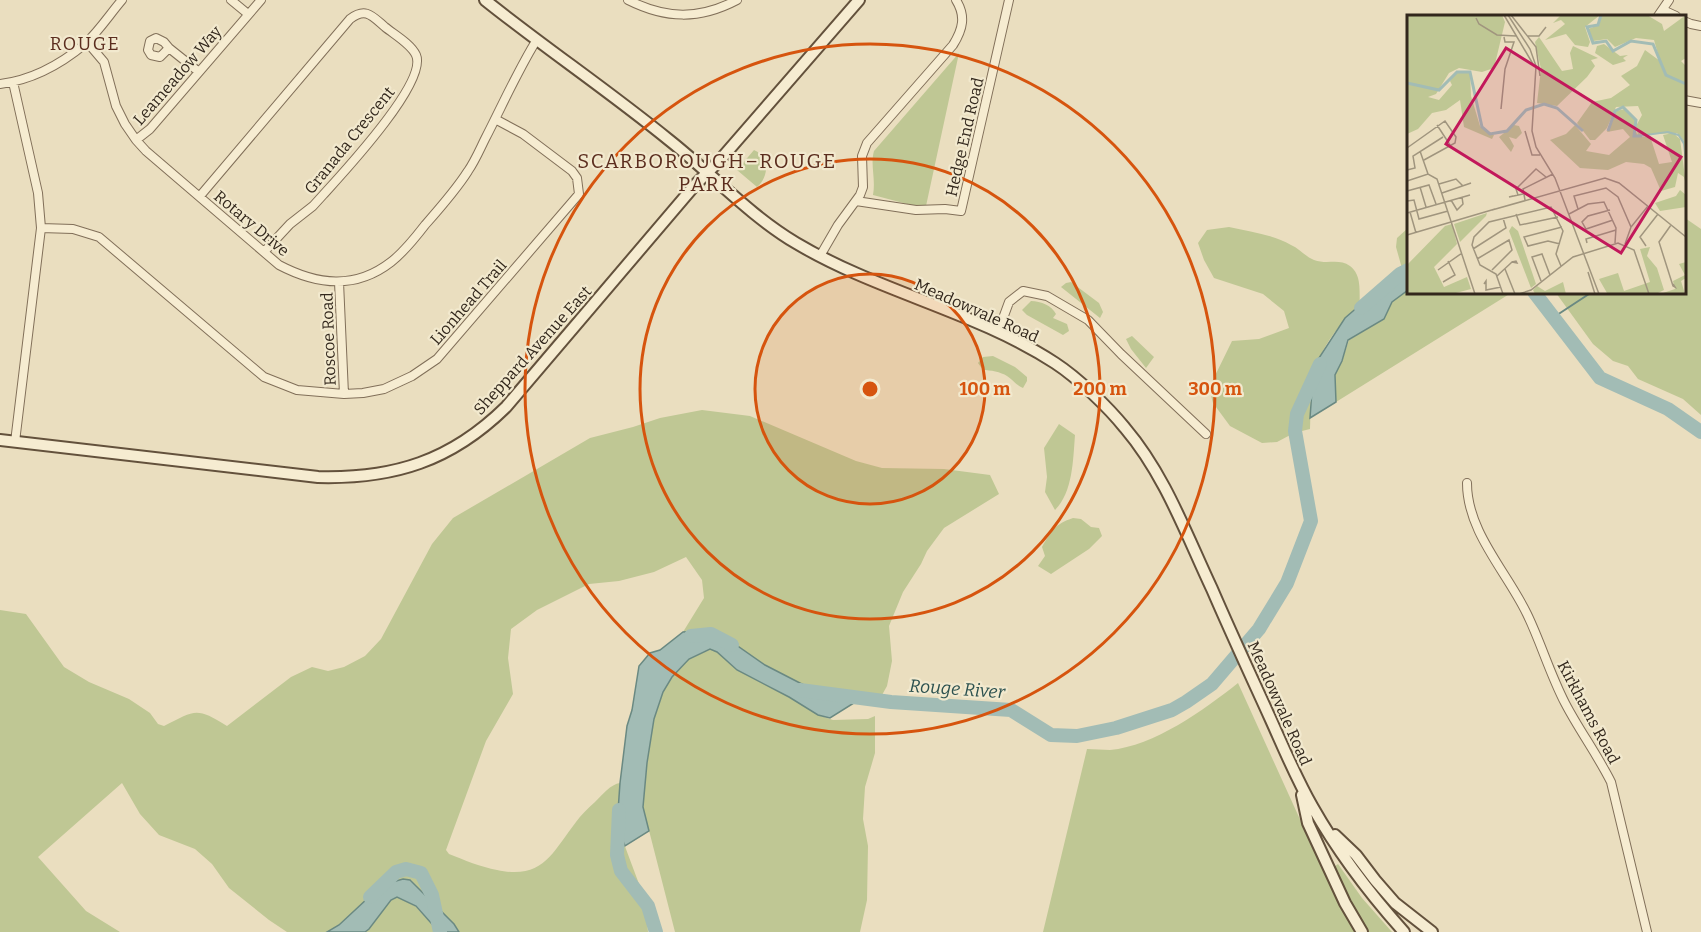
<svg xmlns="http://www.w3.org/2000/svg" width="1701" height="932" font-family="Bitter,serif">
  <style>
    .green { fill: #bfc794 }
    .water { fill: #a2bcb5; stroke: #6a8982; stroke-width: 1.5 }
    .lines { fill: none; stroke-linecap: round; stroke-linejoin: round }
    .stream { stroke: #6a8982; stroke-width: 2 }
    .river { stroke: #a2bcb5; stroke-width: 14 }
    .street-casing { stroke: #816f59; stroke-width: 10 }
    .secondary-casing { stroke: #63513c; stroke-width: 14 }
    .street { stroke: #f6ecd1; stroke-width: 8 }
    .secondary { stroke: #f6ecd1; stroke-width: 10 }
    .ring { fill: none; stroke: #d6540e; stroke-width: 3 }
    .labels { text-anchor: middle; stroke-width: 4.5; stroke-linejoin: round; paint-order: stroke }
    .street-label { font-size: 16px; fill: #32271c; stroke: #f2e9ce }
    .neighbourhood-label { font-size: 18px; letter-spacing: 1.5px; fill: #5b2d1e; stroke: #f2e9ce }
    .water-label { font-size: 18px; font-style: italic; fill: #2c514f; stroke: #f2e9ce }
    .quarter-label { font-size: 20px; letter-spacing: 1.5px; fill: #5b2d1e; stroke: #f2e9ce }
    .inset-river { fill: none; stroke: #a2bcb5; stroke-width: 3 }
    .inset-road { fill: none; stroke: #a0957e; stroke-width: 1.5 }
    .view { fill: #c2185b; fill-opacity: 0.15; stroke: #c2185b; stroke-width: 3 }
    .inset-edge { fill: none; stroke: #32271c; stroke-width: 3 }
    .centre { fill: #d6540e; stroke: #f2e9ce; stroke-width: 3 }
    .ring-label { font-size: 18px; text-anchor: middle; font-weight: bold; fill: #d6540e; stroke: #f2e9ce; stroke-width: 4.5; stroke-linejoin: round; paint-order: stroke }
  </style>
  <rect width="100%" height="100%" fill="#eadebf"/>
  <path class="green" d="M959 53 926 206 911 205 873 195C876 178 870 165 874 151Z
    M754 150C770 157 769 177 757 187L737 170Z
    M1685 218 1701 229V415L1683 399 1638 379 1628 366 1613 361 1593 344 1556 293 1684 292Z
    M1229 227C1250 232 1272 234 1291 245 1300 249 1306 257 1314 260 1327 265 1339 258 1350 266 1362 275 1359 291 1360 305 1341 321 1320 349 1314 373 1309 391 1311 411 1310 429L1294 433 1277 442 1262 443 1230 426 1213 403 1209 388 1232 341 1259 339 1289 328 1284 311 1263 294 1214 278 1204 260 1198 243 1207 230Z
    M1408 228V268L1403 272 1396 247 1397 238Z
    M1071 282 1099 303 1103 312 1100 318 1061 287 1066 283Z
    M1408 290V292L1511 293 1336 402 1335 375 1342 361 1349 340 1384 319 1392 302Z
    M1031 301C1041 301 1052 306 1056 314L1053 318 1067 324 1069 331 1063 335 1027 315 1022 310Z
    M1132 336 1154 357 1146 368 1131 349 1126 339Z
    M993 356 1015 367 1027 377V381L1023 388C1016 385 1013 380 1007 376 1001 372 990 370 983 370L978 363 983 357Z
    M702 410 750 416 856 461 882 468 944 469 990 475 999 494 944 528 927 551 921 564 903 592 889 626 892 661 887 686 882 695 835 700 829 698 765 665 729 640 698 631 683 632 704 598 702 580 686 557 654 572 619 581 589 584 537 610 511 629 508 658 513 694 486 741 446 850 449 854C464 860 481 867 497 870 543 880 552 853 576 822 581 815 588 808 595 802 602 795 611 784 620 783L617 825 645 900 648 932H459L454 924 411 880 404 879 382 885 339 925 327 932H287L269 920 229 888 212 864 195 849 159 835 140 814 122 783 38 857 86 911 120 932H0V610L26 614 64 667 89 682 129 699 150 713 158 724 164 726C195 711 195 706 227 726L291 677 312 667 328 671 344 667 365 656 381 639 432 544 453 518 590 438 633 427 660 418Z
    M1059 424 1075 435C1073 460 1073 492 1055 510L1045 492 1047 477 1044 448Z
    M1073 518 1081 519 1091 527 1099 528 1102 536 1089 549 1051 574 1038 566 1045 556 1042 547C1051 531 1055 524 1073 518Z
    M711 649 717 652 737 670 789 697 818 715 833 720 868 719 875 716V753L865 787 863 819 868 846 867 900 860 932H675L643 807 647 763 654 719 663 691 672 677 689 659Z
    M1238 683 1318 859 1356 932H1043L1087 749C1094 749 1103 750 1110 750 1154 746 1204 710 1238 683Z
    M1338 864 1362 898 1392 932H1369L1349 898 1334 867Z
    M397 897 415 906 439 932H365L369 929 391 900Z"/>
  <path class="water" d="M1408 268V290L1392 302 1384 319 1348 340 1342 361 1335 375 1336 402 1310 418 1313 376 1317 361 1345 318 1360 305 1382 291Z
    M698 631 729 640 765 665 829 698 835 700 865 696 830 718 818 715 789 697 737 670 717 652 710 649 689 659 672 677 663 692 654 719 647 763 643 807 649 831 625 846 617 825 620 783 627 726 632 710 639 666 650 653 660 650 683 632Z
    M403 879 410 880 454 924 459 932H439L416 906 397 897 391 900 369 929 365 932H327L339 925 382 885Z"/>
  <g class="lines">
    <path class="stream" d="M1554 317 1592 292"/>
    <path class="river" d="M1534 292 1600 378 1668 409 1701 432
      M1361 308 1400 274 1408 270
      M691 636 711 634 732 645
      M800 690 891 702 1011 710 1051 735 1077 736 1116 728 1172 710 1186 702 1212 684 1259 629 1287 583 1311 521 1295 431 1297 414 1320 364
      M619 810 617 855 621 871 648 906 656 932
      M370 897 396 872 406 869 421 873 432 895 440 932"/>
    <defs>
      <path id="street" d="M231 0 248 14
        M628 0C666 19 699 20 737 0
        M1663 10 1676 16
        M1658 16 1669 0
        M1684 21 1691 24 1701 26
        M156 38 164 42 169 48 160 57 151 55 148 50 150 41Z
        M87 42 104 62 116 106 125 124 136 140 146 151 279 265C317 285 355 290 391 262 404 252 415 238 425 225 440 208 456 190 468 171 475 161 480 149 485 139 502 106 517 72 536 41
        M169 48 199 72
        M13 82 38 193 41 228 15 442
        M0 84C32 80 61 64 85 44 99 31 110 14 122 0
        M1684 100 1701 103
        M136 140 150 129 261 0
        M200 196 350 19C366 7 372 16 385 27 395 35 411 44 416 55 428 82 342 174 323 195L313 206 290 224 264 252
        M856 201 916 210 945 209 961 211 1009 0
        M41 228 73 229 99 237 264 377 297 390 344 394 363 393 384 389 412 376 437 359 579 194 577 178 572 171 523 134 495 119
        M820 256 838 225 860 195 863 187 862 156 867 143 953 45C963 29 966 16 956 0
        M339 282 344 394
        M998 332 1009 302 1023 291 1047 296 1088 320 1121 354 1206 434
        M1467 483C1467 532 1507 572 1527 614 1541 643 1550 674 1565 703 1579 730 1597 754 1611 782L1647 932"/>
      <path id="secondary" d="M485 0C545 48 609 91 669 140 712 174 749 215 796 243 878 292 975 311 1055 363 1078 378 1108 407 1125 428 1165 475 1186 534 1212 589 1231 633 1251 676 1271 720 1284 749 1296 778 1312 806 1338 852 1369 893 1404 932
        M0 440 318 477C394 479 451 461 506 407L695 185 720 160 859 0
        M1302 795 1308 823 1345 903 1362 932
        M1335 835 1356 855 1375 880 1395 903 1432 932"/>
    </defs>
    <use href="#street" class="street-casing"/>
    <use href="#secondary" class="secondary-casing"/>
    <use href="#street" class="street"/>
    <use href="#secondary" class="secondary"/>
  </g>
  <circle cx="870" cy="389" r="115" fill="#d6540e" fill-opacity=".12"/>
  <g class="ring">
    <circle cx="870" cy="389" r="115"/>
    <circle cx="870" cy="389" r="230"/>
    <circle cx="870" cy="389" r="345"/>
  </g>
  <g class="labels">
    <g class="street-label">
      <text transform="translate(177 75) rotate(-49)" y="6">Leameadow Way</text>
      <text transform="translate(964 137) rotate(-77)" y="6">Hedge End Road</text>
      <text transform="translate(349 140) rotate(-51)" y="6">Granada Crescent</text>
      <text transform="translate(252 223) rotate(40)" y="6">Rotary Drive</text>
      <text transform="translate(468 302) rotate(-49)" y="6">Lionhead Trail</text>
      <text transform="translate(977 310) rotate(24)" y="6">Meadowvale Road</text>
      <text transform="translate(328 339) rotate(-92)" y="6">Roscoe Road</text>
      <text transform="translate(532 350) rotate(-48)" y="6">Sheppard Avenue East</text>
      <text transform="translate(1280 703) rotate(66)" y="6">Meadowvale Road</text>
      <text transform="translate(1589 712) rotate(62)" y="6">Kirkhams Road</text>
    </g>
    <g class="neighbourhood-label">
      <text x="85" y="50">ROUGE</text>
    </g>
    <g class="water-label">
      <text transform="translate(957 689) rotate(4)" y="6">Rouge River</text>
    </g>
    <g class="quarter-label">
      <text x="707" y="168">SCARBOROUGH–ROUGE<tspan x="707" dy="23">PARK</tspan></text>
    </g>
  </g>
  <g transform="translate(1407 15)">
    <rect width="279" height="279" fill="#eadebf"/>
    <path d="M0 0H95L98 7 87 53 75 57 52 53 42 58 29 79 21 82 32 85 45 70 43 66 49 57H63L64 81 73 111 87 120 85 124 57 112 53 85 39 95 25 98 11 114 0 119ZM154 0H193L178 12 183 27 181 32 168 30 159 19 138 25 158 9 154 5 146 8ZM195 0H240L255 9 257 16 279 0V43L274 46 279 51V150L277 126 270 118 231 120 229 111 235 100 231 91 209 92 200 113 188 125H183L170 108 185 87 204 83 223 70 214 61 230 51 238 35 253 46 247 25 229 23 208 32 200 24 186 26 181 14 192 10ZM132 22 155 56 166 54 163 38 166 31 191 43 184 45 188 51 180 62 150 91 130 88 134 54 128 27ZM197 29 213 41 221 40 216 43 219 46 206 50 188 38 190 31ZM218 94 229 104 227 113 232 122 243 121 252 149 265 147 256 120 266 118 273 124 279 170 277 162 271 158 268 172 254 176 244 153 237 149 219 147 201 155 173 153 143 125 159 119 168 110 184 129 179 136 202 140 223 122 216 114 200 117 209 96ZM107 110 112 111 115 118 109 124 102 122 107 131 104 137 92 122ZM273 175 279 180V192L253 196 248 188 269 181ZM80 198 79 201 53 227 47 209ZM45 209 50 229 27 252 37 272 60 262 64 274 45 279H0V250L38 211ZM105 211 111 216 129 269 124 273 102 216ZM243 232 240 241 250 253 257 275 249 279 200 278 192 264 211 258 217 276 243 267 233 234ZM279 247V263L274 266 278 279H253L268 274 266 266 278 260 272 249ZM156 267 159 279H128L126 275 130 271 138 276Z" fill="#bfc794"/>
    <path d="M227 111 231 120 261 116 272 119 277 126 279 155 276 129 271 121 260 118 232 122Z" fill="#a2bcb5"/>
    <path class="inset-river" d="M194 0 191 10 180 12 186 28 199 26 206 36 224 26 246 29 259 60 279 69M0 68 32 75 50 57H63L75 112 83 119 100 116 119 95 137 89 150 93 176 116M201 116 208 96 216 92 229 105 227 121H235"/>
    <path class="inset-road" d="M97 0 126 49M101 0 123 34 129 51 125 116 129 132 148 163 192 279M104 0 129 32 133 61M69 3 72 9 90 20 109 21M120 21H132L139 12M94 94 98 54 107 27H98L97 22M30 110 43 130M118 116 125 140H133M0 133 38 106 49 122 48 128 17 145M13 136 21 159M0 155 8 153 6 141 36 122M0 166 21 159 30 164 68 279M32 169 49 164 56 171M13 172 19 192M0 176 22 170 29 189M35 178 64 168M111 180 109 174 129 154 139 162M106 181 102 182 116 179M44 185 50 195 56 189 55 182M118 185 116 174 146 159M0 186 7 185 12 204 41 196M171 194 167 181 199 173 211 182 224 212M85 195 198 163 212 168 279 222M203 195 181 201 175 207 179 214 206 205M3 197 9 218M0 198 63 180M109 199 113 210 151 202M162 199 181 189 197 187 209 213 208 228M264 210 252 227 266 271 268 272 266 269M0 220 88 194M180 228 179 224 209 215M153 229 141 226 121 231 117 222 155 212M218 229 224 212 241 191M239 231 233 222 251 199M66 234 99 213 96 203M70 244 102 225 105 235 85 255M98 254 108 279M31 255 55 238M181 257 188 279M90 261 105 247 110 248 109 246 105 247M134 266 125 242 135 239 143 260M36 267 48 260 41 246M77 269 79 266V275L94 272M96 279 89 259 73 250 65 230 67 222 82 207 144 192 156 216 149 239 154 251M112 279 124 275 166 242 211 228 227 235 242 279"/>
    <path class="view" d="M99 33 274 142 214 238 39 129Z"/>
    <rect width="279" height="279" class="inset-edge"/>
  </g>
  <circle cx="870" cy="389" r="9" class="centre"/>
  <g class="ring-label">
    <text x="985" y="395">100 m</text>
    <text x="1100" y="395">200 m</text>
    <text x="1215" y="395">300 m</text>
  </g>
</svg>
